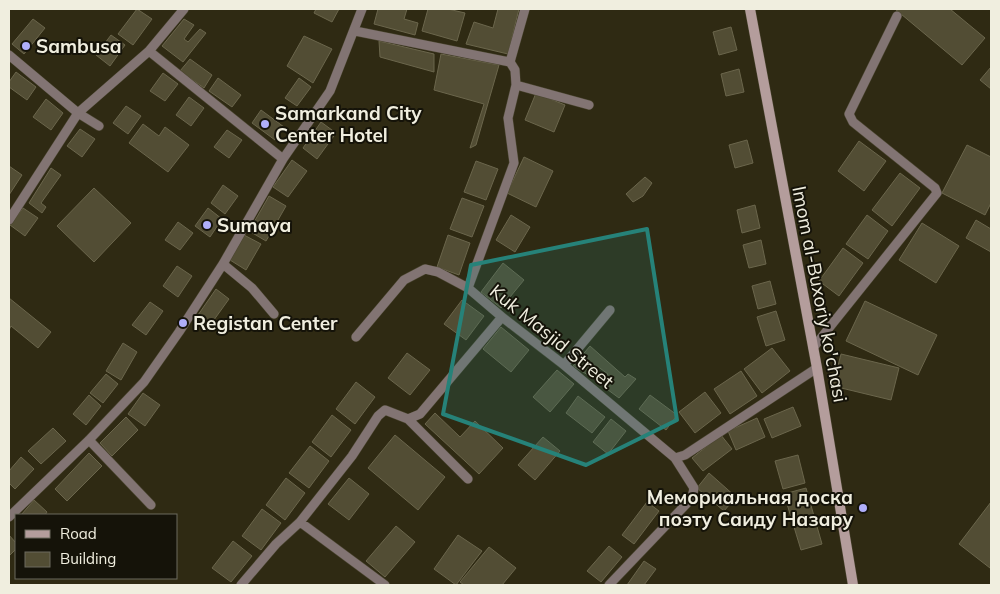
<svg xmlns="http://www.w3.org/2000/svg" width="1000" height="594" font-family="Mulish,sans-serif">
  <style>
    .building { fill: #524d34; stroke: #6b664c }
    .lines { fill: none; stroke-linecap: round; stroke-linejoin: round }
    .lane-casing { stroke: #4a4530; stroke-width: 10 }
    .secondary-casing { stroke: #4a4530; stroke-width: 11 }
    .lane { stroke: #827473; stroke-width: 9 }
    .secondary { stroke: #b49d9c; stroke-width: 10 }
    .marked { fill: #268279; fill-opacity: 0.2; stroke: #268279; stroke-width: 4; stroke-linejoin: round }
    .poi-dot { fill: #afaefa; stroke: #151309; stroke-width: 2 }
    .labels { text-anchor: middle; stroke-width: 4; stroke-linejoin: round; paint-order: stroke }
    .poi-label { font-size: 19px; font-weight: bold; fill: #f0eedf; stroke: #151309; text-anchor: start }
    .street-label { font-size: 19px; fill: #f0eedf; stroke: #151309 }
  </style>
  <rect width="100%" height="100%" fill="#2f2a13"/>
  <path class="building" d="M137 9 152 19 133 45 118 34Z
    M316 9H339L332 22 314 13Z
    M378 9H407L404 19 418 23 415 35 374 24Z
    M428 9H448L465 13 457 41 422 31Z
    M498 9H519L508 54 466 44 474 22 493 28Z
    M895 9H950L985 38 962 65Z
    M33 19 45 28 24 54 12 44Z
    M184 19 194 25 184 39 188 42 200 29 206 33 183 62 162 46Z
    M731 27 737 50 719 55 713 32Z
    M111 35 125 45 110 66 96 55Z
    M304 36 332 49 313 83 287 66Z
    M379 41 434 54V72L380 57Z
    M441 54 499 65 476 145 470 148 484 104 434 90Z
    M190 59 212 75 204 88 180 71Z
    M991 67V89L980 80Z
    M739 69 744 92 726 96 721 74Z
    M16 72 36 87 27 100 9 87V82Z
    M163 73 178 84 165 101 150 91Z
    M218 78 241 95 232 107 209 91Z
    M299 78 311 87 297 106 285 98Z
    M536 93 565 105 554 132 525 120Z
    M189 97 204 108 191 126 176 115Z
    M46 99 63 113 51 130 33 117Z
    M126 106 141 116 128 134 113 123Z
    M261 110 284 127 275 140 252 123Z
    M321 122 336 133 317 159 303 148Z
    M143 124 159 136 165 127 189 145 168 172 129 143Z
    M80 129 95 139 82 157 67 146Z
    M227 130 242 140 229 158 214 147Z
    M747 140 753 163 735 168 729 145Z
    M859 141 886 161 864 191 838 171Z
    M967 145 991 157V203L985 215 942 193Z
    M524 157 553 171 536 207 507 193Z
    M292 160 307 171 288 197 273 187Z
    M476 161 498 169 486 200 464 192Z
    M9 166 22 175 9 195Z
    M51 168 61 175 41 203 46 207 42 213 29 203Z
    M900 173 920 188 892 226 872 210Z
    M645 177 652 183 643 196 633 202 626 194Z
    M223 185 238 196 225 214 211 203Z
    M94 188 131 223 94 262 57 226Z
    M269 196 286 206 266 241 249 231Z
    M462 198 484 206 472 237 450 229Z
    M755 205 760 228 742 233 737 210Z
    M23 208 38 218 25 236 10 225Z
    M208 208 222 219 210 237 195 226Z
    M511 215 530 227 515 252 496 240Z
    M867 215 888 231 868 259 846 244Z
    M976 220 991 229V252L966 238Z
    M178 222 193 233 180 250 165 240Z
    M922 223 959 246 936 283 899 260Z
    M244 235 261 244 246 270 230 260Z
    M448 235 470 243 459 275 437 267Z
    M761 240 766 264 749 268 743 245Z
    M843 248 863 263 839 296 819 281Z
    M503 263 524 280 501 308 481 292Z
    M177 266 192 276 178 297 163 286Z
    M770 281 776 304 758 309 752 286Z
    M216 289 229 299 211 324 198 315Z
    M9 298 51 332 38 348 11 326 9 330Z
    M462 300 484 316 466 340 444 324Z
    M865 301 937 335 918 375 846 341Z
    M150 302 163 311 146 335 132 325Z
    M776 311 785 340 766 346 757 317Z
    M501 327 529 350 511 372 483 349Z
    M123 343 137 352 121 380 106 371Z
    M590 346 625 377 628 374 636 379 619 398 600 384 608 374 597 366 588 375 573 366Z
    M772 348 790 371 762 393 744 369Z
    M407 353 430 370 410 395 388 378Z
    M841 354 899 368 891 400 833 386Z
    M557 370 574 384 550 412 533 397Z
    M741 371 757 396 730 414 714 389Z
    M106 374 118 384 103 403 90 393Z
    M356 382 375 397 355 424 336 409Z
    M705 392 721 413 695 433 679 412Z
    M143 393 160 405 145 426 128 414Z
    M89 395 101 406 86 425 73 414Z
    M650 395 677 415 666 430 639 409Z
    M578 396 605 417 592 433 566 413Z
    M793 407 801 426 772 438 764 419Z
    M435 413 460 437 475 421 503 448 479 474 425 424Z
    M332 415 351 430 331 457 312 442Z
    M126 417 138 430 112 456 100 443Z
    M757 418 765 437 736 450 728 431Z
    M611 419 626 431 608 454 593 442Z
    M53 428 66 441 41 464 28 451Z
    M395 435 445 477 418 510 368 468Z
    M721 435 732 449 703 471 692 458Z
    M543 437 560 451 535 480 518 465Z
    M310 446 329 461 309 488 289 473Z
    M89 453 102 466 67 501 55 489Z
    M798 455 805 483 783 489 775 461Z
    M21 457 34 469 15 489 9 483V471Z
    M709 473 736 497 724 511 697 488Z
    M286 478 305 493 285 520 266 505Z
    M349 478 369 494 349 520 328 504Z
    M806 488 822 544 801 550 784 494Z
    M34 500 47 512 45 515H21Z
    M647 502 659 511 634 544 622 535Z
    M991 502V567L990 568 959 544Z
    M262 509 281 523 261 550 242 536Z
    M396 526 415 542 385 577 366 561Z
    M9 535 16 543V549L9 556Z
    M458 535 482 551 456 585 434 569Z
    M233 541 252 556 231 582 212 568Z
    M609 546 622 557 601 582 587 571Z
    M489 547 516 568 502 585H464L460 582Z
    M644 561 656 569 644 585H627Z"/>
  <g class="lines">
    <defs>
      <path id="lane" d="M355 31 510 62 515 70 516 85 508 118 514 163 468 288 502 317 564 365 675 458 685 455 817 368
        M149 51 283 159
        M9 55 78 113 99 126
        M510 62 525 9
        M516 85 589 105
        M9 220 78 113 149 51 184 9
        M223 264 252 288 274 314
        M356 337 404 280 425 269 438 272 468 288
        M813 348 937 193 935 188 853 122 849 114 897 16
        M564 365 610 310
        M408 419 468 479
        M89 440 151 505
        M9 517 89 440 144 382 179 332 223 264 283 159 330 91 362 9
        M300 522 385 585
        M241 585 276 544 300 522 352 456 378 416 385 410 408 419 420 414 502 317
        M609 585 692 498 694 488 675 458"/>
      <path id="secondary" d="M750 9 817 368 853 585"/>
    </defs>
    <use href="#lane" class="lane-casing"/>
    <use href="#secondary" class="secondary-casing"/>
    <use href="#lane" class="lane"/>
    <use href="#secondary" class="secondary"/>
  </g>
  <path class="marked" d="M647 229 677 420 586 465 443 414 471 265Z"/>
  <g class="poi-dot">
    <circle cx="26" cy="46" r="5"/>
    <circle cx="265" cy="124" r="5"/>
    <circle cx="207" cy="225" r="5"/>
    <circle cx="183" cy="323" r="5"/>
    <circle cx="863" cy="508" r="5"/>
  </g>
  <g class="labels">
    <g class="poi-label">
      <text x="36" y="53">Sambusa</text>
      <text x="275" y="120">Samarkand City<tspan x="275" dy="22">Center Hotel</tspan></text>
      <text x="217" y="232">Sumaya</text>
      <text x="193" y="330">Registan Center</text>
      <text x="853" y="504" text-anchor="end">Мемориальная доска<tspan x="853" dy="22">поэту Саиду Назару</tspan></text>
    </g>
    <g class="street-label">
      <text transform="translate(820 294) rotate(79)" y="7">Imom al-Buxoriy ko'chasi</text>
      <text transform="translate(552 336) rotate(39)" y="7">Kuk Masjid Street</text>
    </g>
  </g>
  <rect width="1000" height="594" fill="none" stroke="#f0eedf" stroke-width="20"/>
  <rect x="15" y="514" width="162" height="65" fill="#151309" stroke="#6d6b5f"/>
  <rect x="25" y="530" width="25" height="8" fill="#b49d9c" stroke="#6d6b5f"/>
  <text x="60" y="539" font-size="15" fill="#f0eedf">Road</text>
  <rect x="25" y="552" width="25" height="15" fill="#524d34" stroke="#6d6b5f"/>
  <text x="60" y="564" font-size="15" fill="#f0eedf">Building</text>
</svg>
